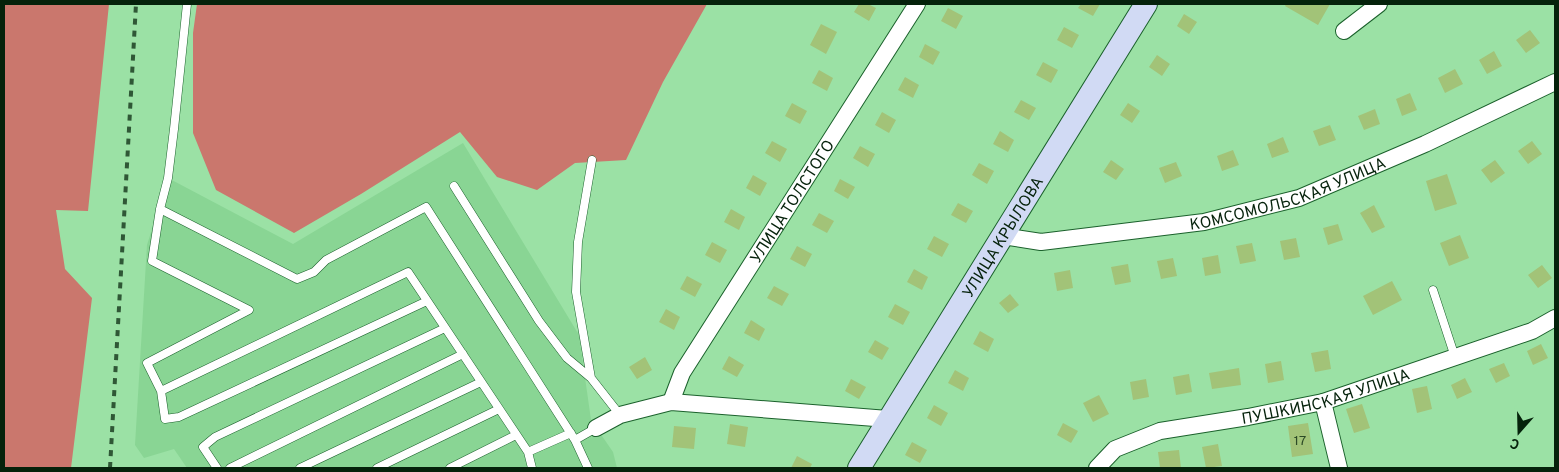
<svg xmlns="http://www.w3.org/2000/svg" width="1559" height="472" font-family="Overpass,sans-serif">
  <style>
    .built { fill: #89d594 }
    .forest { fill: #ca776d }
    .building { fill: #a2c378 }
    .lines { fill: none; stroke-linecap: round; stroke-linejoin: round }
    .lane-casing { stroke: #1b612c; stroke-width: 9 }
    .street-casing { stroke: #1b612c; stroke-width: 18 }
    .secondary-casing { stroke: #1b612c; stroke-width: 24 }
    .lane { stroke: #fff; stroke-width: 8 }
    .street { stroke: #fff; stroke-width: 16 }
    .secondary { stroke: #d1daf4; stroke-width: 22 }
    .rail { stroke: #2f5736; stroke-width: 4; stroke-dasharray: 6 6; stroke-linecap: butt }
    .labels { text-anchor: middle; stroke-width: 4; stroke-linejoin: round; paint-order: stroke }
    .number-label { font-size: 14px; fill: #2c4a26 }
    .street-label { font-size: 16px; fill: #05220b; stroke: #9be1a5 }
  </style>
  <rect width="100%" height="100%" fill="#9be1a5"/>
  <path class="built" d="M463 143 579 335 591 420 613 452 617 468H187L174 449 144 458 135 445 147 245 168 178 293 244Z"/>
  <path class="forest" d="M4 4H109L88 211 56 210 65 269 92 298 71 468H4Z
    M197 4H707L663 82 626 160 575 163 537 190 497 177 460 132 361 194 294 233 216 190 193 133V33Z"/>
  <path class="building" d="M859 4H868L876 8 869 21 854 12Z
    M1081 4H1100L1093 16 1078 8Z
    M1286 4H1330L1318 25 1285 6Z
    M948 8 963 16 956 29 941 21Z
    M1184 14 1197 22 1189 34 1177 26Z
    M821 24 837 32 826 54 810 45Z
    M1064 27 1079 35 1072 48 1057 40Z
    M1530 30 1540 43 1526 53 1516 40Z
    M925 44 940 52 933 65 919 57Z
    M1494 51 1502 66 1487 74 1479 60Z
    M1157 55 1170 64 1162 76 1149 67Z
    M1043 62 1058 70 1051 83 1036 75Z
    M1455 69 1463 84 1445 93 1438 78Z
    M819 70 833 78 827 91 812 83Z
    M905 77 919 85 913 98 898 90Z
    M1410 93 1417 110 1402 116 1396 99Z
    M1021 100 1036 108 1029 120 1014 112Z
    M792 103 807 111 800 124 785 116Z
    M1128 103 1140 111 1132 123 1120 115Z
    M1375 109 1380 124 1364 130 1358 116Z
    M882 112 896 120 889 133 875 125Z
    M1330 125 1336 140 1319 146 1313 131Z
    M1000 131 1014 140 1008 152 993 144Z
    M1283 137 1289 152 1272 158 1267 144Z
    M772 141 787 149 780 162 765 153Z
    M1532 141 1542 154 1528 164 1518 151Z
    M860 146 875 154 868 167 853 158Z
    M1233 150 1239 165 1222 171 1217 156Z
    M1111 160 1124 169 1116 180 1103 172Z
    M1495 160 1505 173 1491 183 1481 170Z
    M1176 162 1182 176 1165 183 1159 168Z
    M979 163 994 171 987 184 972 175Z
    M1447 174 1457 204 1435 211 1426 181Z
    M753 175 767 183 760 196 746 188Z
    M840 179 855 187 848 199 834 191Z
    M958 203 973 211 966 223 951 215Z
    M1374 205 1385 227 1372 233 1360 213Z
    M731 209 745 217 739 230 724 222Z
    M819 213 834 221 827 233 812 225Z
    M1338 224 1343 240 1328 245 1323 228Z
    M1460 235 1469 258 1449 266 1440 243Z
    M934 236 949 244 942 257 927 249Z
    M1296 238 1300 257 1284 260 1280 241Z
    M712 242 727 250 720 263 705 255Z
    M1252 243 1256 261 1240 264 1236 246Z
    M797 246 812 254 805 267 790 259Z
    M1218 255 1221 273 1205 276 1202 258Z
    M1173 258 1177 276 1161 279 1157 261Z
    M1128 264 1131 282 1115 285 1111 267Z
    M1542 265 1552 278 1538 288 1528 275Z
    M914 269 928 277 922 290 907 282Z
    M1070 270 1073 288 1057 291 1054 273Z
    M687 276 702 284 695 297 680 289Z
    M1392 281 1402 300 1373 315 1363 296Z
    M774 286 789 294 782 306 767 298Z
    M1010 294 1019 305 1008 313 999 303Z
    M895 304 910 312 903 325 888 317Z
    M666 309 680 317 674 330 659 322Z
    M751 320 765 329 759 341 744 333Z
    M980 331 994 339 988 352 973 344Z
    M875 340 889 348 882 360 868 352Z
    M1541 344 1548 358 1533 365 1527 351Z
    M1328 350 1331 369 1315 372 1311 353Z
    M729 356 744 365 737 377 722 369Z
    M645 357 652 370 637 379 629 367Z
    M1281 361 1284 380 1268 383 1265 364Z
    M1504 363 1510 376 1496 383 1489 369Z
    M1239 368 1241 385 1212 389 1209 373Z
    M955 370 969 378 963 391 948 383Z
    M1189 374 1192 392 1176 395 1173 377Z
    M1465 378 1472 392 1457 399 1451 385Z
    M851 379 866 387 859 399 845 391Z
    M1146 379 1149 397 1133 400 1130 382Z
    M1427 386 1432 409 1417 413 1412 389Z
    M1099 395 1109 414 1093 422 1083 403Z
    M1362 404 1370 428 1354 433 1346 409Z
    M934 405 948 413 941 426 927 418Z
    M1063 423 1078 431 1071 443 1057 435Z
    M1308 423 1313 454 1292 457 1288 426Z
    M730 424 748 427 745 447 727 444Z
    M674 426 696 428 694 449 672 447Z
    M912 442 927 450 920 463 905 455Z
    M1218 444 1222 466 1206 468 1202 447Z
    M1179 450 1181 468H1160L1158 452Z
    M797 456 812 464 810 468H791Z"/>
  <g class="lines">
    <defs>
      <path id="lane" d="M187 4 174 129 168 178 160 209 152 261 249 310 147 363 161 391 165 419 179 417 427 301
        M592 160 578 242 576 292 591 378 620 415
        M454 186 539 321 567 358 591 378
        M160 209 297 279 314 272 326 260 426 207 575 440 596 428
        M1433 290 1455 357
        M161 391 408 272 528 452 571 433
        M575 440 588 468
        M528 452 532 468
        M217 468 203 447 215 437 445 328
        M230 468 463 354
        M300 468 481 382
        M377 468 499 409
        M450 468 516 435"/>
      <g id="street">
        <path d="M1344 31 1379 4"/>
        <path id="s1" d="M1003 236 1041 242 1204 222 1299 198 1425 144 1555 82"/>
        <path id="s2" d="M671 402 682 373 917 4"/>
        <path d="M1323 402 1339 468"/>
        <path d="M596 428 620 415 671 402 888 419"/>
        <path id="s3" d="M1097 468 1115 449 1160 431 1248 417 1323 402 1532 331 1555 318"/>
      </g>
      <g id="secondary">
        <path id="s4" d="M859 468 1146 4"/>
      </g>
    </defs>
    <use href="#lane" class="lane-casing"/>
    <use href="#street" class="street-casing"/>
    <use href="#secondary" class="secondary-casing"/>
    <use href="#lane" class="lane"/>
    <use href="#street" class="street"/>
    <use href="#secondary" class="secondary"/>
    <path class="rail" d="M110 468 136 4"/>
  </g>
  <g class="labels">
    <g class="number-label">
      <text x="1300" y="445">17</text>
    </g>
    <g class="street-label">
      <text dy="6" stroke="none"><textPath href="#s1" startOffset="291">КОМСОМОЛЬСКАЯ УЛИЦА</textPath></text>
      <text dy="6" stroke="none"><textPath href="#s2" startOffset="235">УЛИЦА ТОЛСТОГО</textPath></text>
      <text dy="6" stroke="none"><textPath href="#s4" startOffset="272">УЛИЦА КРЫЛОВА</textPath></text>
      <text dy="6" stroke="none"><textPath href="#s3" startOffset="244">ПУШКИНСКАЯ УЛИЦА</textPath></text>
    </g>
  </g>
  <rect width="1559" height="472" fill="none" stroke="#05220b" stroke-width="10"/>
  <g transform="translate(1519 432) rotate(200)" stroke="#9be1a5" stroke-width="4" paint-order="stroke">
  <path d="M0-4L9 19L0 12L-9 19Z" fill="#05220b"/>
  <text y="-8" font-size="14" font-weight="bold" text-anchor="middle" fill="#05220b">С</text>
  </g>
</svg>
